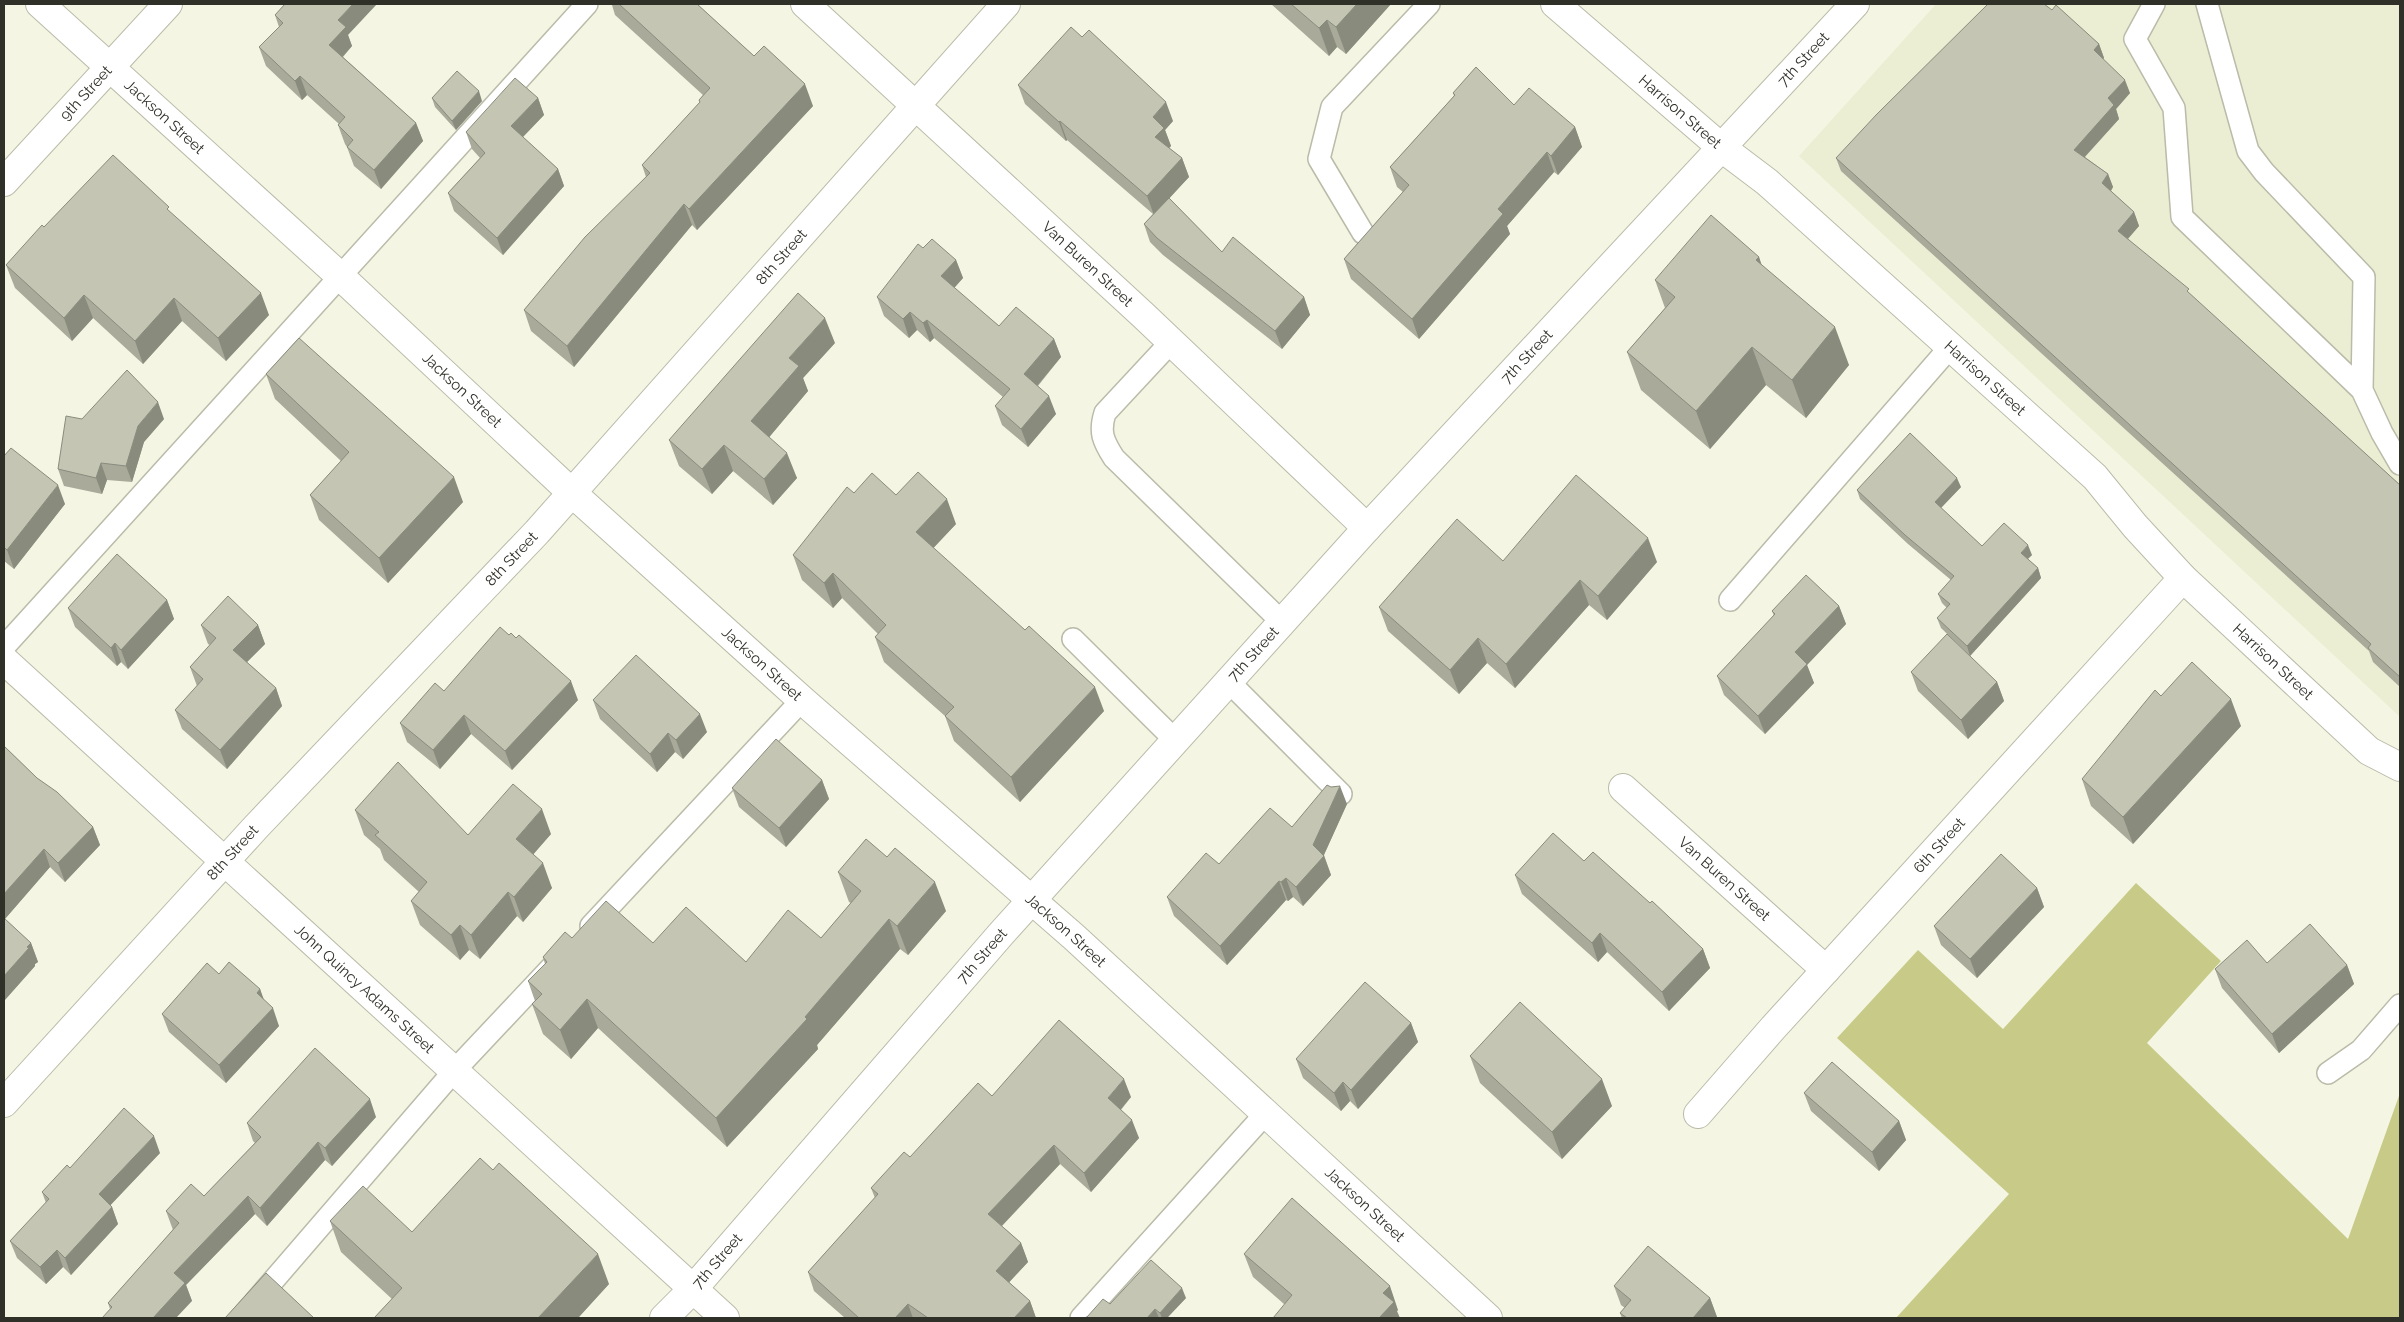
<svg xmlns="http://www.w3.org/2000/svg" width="2404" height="1322" font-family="Raleway,sans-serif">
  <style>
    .built { fill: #eceed3 }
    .green { fill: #c8cb88 }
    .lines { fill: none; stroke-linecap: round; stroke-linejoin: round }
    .service-casing { stroke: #babba9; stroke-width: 24 }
    .minor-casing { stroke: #babba9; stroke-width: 30 }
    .tertiary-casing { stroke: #babba9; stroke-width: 30 }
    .primary-casing { stroke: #babba9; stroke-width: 30 }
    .service { stroke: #fff; stroke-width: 21 }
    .minor { stroke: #fff; stroke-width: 28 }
    .tertiary { stroke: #fff; stroke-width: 28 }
    .primary { stroke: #fff; stroke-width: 28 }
    .wall { fill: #a9aa9a }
    .shaded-wall { fill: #898b7d }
    .building { fill: #c4c6b3; stroke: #898b7d }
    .labels { text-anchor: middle; stroke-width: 4.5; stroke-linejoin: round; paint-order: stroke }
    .street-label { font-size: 15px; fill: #2f3028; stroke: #f4f6e3 }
  </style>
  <rect width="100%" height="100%" fill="#f4f6e3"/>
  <path class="built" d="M1936 4H2400V717L1799 156Z"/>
  <path class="green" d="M2136 883 2221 961 2147 1043 2348 1239 2400 1093V1318H1896L2009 1194 1837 1038 1918 950 2003 1029Z"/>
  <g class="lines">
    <defs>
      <path id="service" d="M2154 4 2135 39 2174 108 2182 217 2362 390
        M2207 4 2248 151 2264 172 2364 277 2362 390 2382 433 2400 464
        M1363 233 1319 159 1332 107 1429 4
        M1172 341 1105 413C1099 432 1103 441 1114 458L1282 622
        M1730 600 1951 346
        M1073 639 1176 741
        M4 647 587 4
        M1229 682 1341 794
        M591 926 802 700
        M2328 1073 2361 1050 2400 1005
        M241 1318 454 1071 551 968
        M1081 1318 1266 1113"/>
      <g id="minor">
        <path id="s1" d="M805 4 1143 315 1367 528"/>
        <path id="s2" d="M1555 4 1722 148 1767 182 2095 477 2135 526 2183 578 2369 751 2400 767"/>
        <path id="s3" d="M4 660 725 1318"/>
        <path id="s4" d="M1623 788 1826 970"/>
        <path id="s5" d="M4 1103 256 827 537 532 1006 4"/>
        <path id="s6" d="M1698 1114 1773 1028 2183 578"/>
      </g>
      <g id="tertiary">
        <path id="s7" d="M40 4 341 277 571 492 802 700 1074 937 1488 1318"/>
        <path id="s8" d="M4 182 168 4"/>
      </g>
      <g id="primary">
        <path id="s9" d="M664 1318 693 1289 1001 934 1367 528 1855 4"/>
      </g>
    </defs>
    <use href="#service" class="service-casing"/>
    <use href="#minor" class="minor-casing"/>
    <use href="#tertiary" class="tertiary-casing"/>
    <use href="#primary" class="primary-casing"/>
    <use href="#service" class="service"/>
    <use href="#minor" class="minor"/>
    <use href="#tertiary" class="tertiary"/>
    <use href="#primary" class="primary"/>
  </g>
  <path class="wall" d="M610 4H697L754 56 813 106 697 230 692 225 574 367 531 331 524 310 646 177 642 165 700 103 699 100 703 95 615 15 612 5Z
    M1271 4H1391L1346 54 1337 47 1329 56Z
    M2004 5 2052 10 2099 44 2104 58 2103 59 2130 93 2116 109 2119 119 2085 157 2108 174 2113 187 2111 191 2134 212 2139 226 2128 239 2400 485V687L2373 662 2369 651 1841 171 1836 158Z
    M275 15 348 35 352 46 343 57 416 123 423 141 381 189 354 166 347 147 345 144 338 125 339 124 307 95 302 100 266 66 259 47 279 27Z
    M1018 85 1173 121 1165 130 1171 146 1169 148 1182 158 1189 177 1169 198 1222 252 1304 297 1310 315 1282 349 1163 255 1150 242 1144 224 1153 214 1067 140 1066 141 1025 104Z
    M1453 93 1514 105 1575 127 1582 147 1558 175 1554 172 1507 226 1510 234 1419 339 1351 279 1344 259 1403 192 1397 187 1390 167 1454 96Z
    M432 98 482 101 456 130 435 107Z
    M538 98 544 115 523 137 558 169 564 186 503 255 454 211 448 193 480 158 472 149 466 132Z
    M170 212 269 315 226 361 182 321 143 364 93 318 72 341 15 288 6 265 44 227Z
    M923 248 956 260 963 278 954 288 999 326 1054 339 1061 357 1038 386 1056 414 1028 447 1002 425 995 406 1003 397 934 338 930 342 917 330 909 338 884 316 877 297Z
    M1759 257 1761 265 1849 365 1806 418 1766 385 1710 449 1641 390 1627 352 1665 308 1655 280Z
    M835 343 803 378 808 391 769 437 797 478 773 505 733 471 712 494 679 466 669 440Z
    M266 374 463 502 388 583 319 520 310 495 341 461 275 399Z
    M82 419H164L144 442 132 482 107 480 102 494 64 486 58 469Z
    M4 456 65 504 14 569 4 561Z
    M1961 487 1941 508 1982 546 2032 555 2028 559 2038 568 2041 578 1970 656 1941 628 1937 618 1947 608 1942 603 1938 594 1951 580 1908 544 1860 499 1857 490Z
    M896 495 956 524 933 548 1104 711 1020 802 954 741 945 716 884 662 875 637 878 634 842 598 833 608 802 580 793 555Z
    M1503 561 1657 562 1607 620 1589 605 1515 688 1487 663 1459 694 1388 631 1379 607Z
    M167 600 174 619 128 669 121 662 117 666 75 627 68 608Z
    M1839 606 1846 624 1807 665 1814 683 1765 734 1724 695 1717 676 1774 616 1772 611Z
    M201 625H258L265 644 247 662 276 688 282 706 227 769 182 729 175 710 197 686 190 667 210 645 208 644Z
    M1911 672 1997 682 2004 701 1968 739 1918 691Z
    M444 691 578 700 512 770 471 734 440 769 407 742 400 723Z
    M2161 696 2241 726 2133 844 2091 806 2082 779Z
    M593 700 707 732 683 759 675 752 657 772 600 719Z
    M4 746 37 778 93 827 100 845 65 882 50 867 5 919 31 943 38 962 35 964V966L4 1001Z
    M822 780 829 799 786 847 739 807 732 788Z
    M1347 804 1324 855 1331 875 1303 906 1293 897 1288 901 1286 900 1227 965 1174 916 1167 897 1219 864 1292 827Z
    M355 810 468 835 551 834 533 854 552 888 523 922 517 916 480 959 469 950 460 960 420 925 411 901 419 892 384 860 380 849 364 835Z
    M1584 861 1650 903 1703 949 1710 968 1669 1011 1607 952 1598 962 1522 894 1515 875Z
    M838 872 946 911 908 955 900 949 817 1045 818 1049 727 1147 598 1028 571 1059 543 1034 532 1004 535 1001 528 981 545 964 543 957 572 938 653 943 746 962 821 938 851 903 849 902Z
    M2037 888 2044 907 1977 978 1941 945 1934 926Z
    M2267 963 2347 965 2354 984 2279 1053 2222 988 2215 969Z
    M219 974 260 989 263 999 279 1026 226 1083 169 1032 162 1014Z
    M1411 1023 1418 1042 1358 1109 1350 1101 1341 1111 1303 1078 1296 1059Z
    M1470 1056 1612 1106 1562 1159 1480 1083Z
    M1804 1093 1899 1121 1906 1140 1879 1171 1811 1111Z
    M992 1096 1131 1097 1121 1110 1139 1138 1091 1192 1060 1164 1002 1226 1021 1243 1028 1262 1009 1282 1030 1301 1036 1318H845L814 1291 808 1272 875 1198 871 1188 910 1157Z
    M376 1117 332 1166 325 1160 267 1226 255 1214 186 1285 192 1301 110 1309 108 1303 173 1230 166 1211 204 1196 255 1143 253 1141 247 1123Z
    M160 1153 110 1205 112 1207 118 1224 71 1275 63 1267 46 1284 17 1258 10 1241 46 1203 42 1192 70 1168Z
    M330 1221 412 1232 609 1284 578 1318H374L392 1299 341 1252Z
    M1244 1254 1398 1310 1397 1311 1284 1304 1253 1277Z
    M1614 1286 1710 1298 1717 1317 1716 1318H1622L1620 1313 1625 1308 1621 1305Z
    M1186 1298 1167 1318H1084L1110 1304Z"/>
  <path class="shaded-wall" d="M353 4H377L348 35 352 46 336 64 329 45 338 20Z
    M1357 4H1391L1346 54 1336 27Z
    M1327 20 1337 47 1329 56 1319 28Z
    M2099 44 2104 58 2099 64 2094 50Z
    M300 76 307 95 302 100 295 81Z
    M2125 80 2130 93 2116 109 2119 119 2079 163 2074 150 2108 98Z
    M805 84 813 106 697 230 689 209Z
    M479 91 482 101 456 130 452 121Z
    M538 98 544 115 517 143 511 126Z
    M1166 102 1173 121 1165 130 1171 146 1162 155 1155 137 1153 117Z
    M1060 121 1067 140 1066 141 1059 122Z
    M416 123 423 141 381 189 374 170Z
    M1575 127 1582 147 1558 175 1551 156Z
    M1547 152 1554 172 1507 226 1510 234 1419 339 1412 319 1498 209Z
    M1182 158 1189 177 1154 215 1147 196Z
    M558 169 564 186 503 255 497 238Z
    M2108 174 2113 187 2107 197 2102 183Z
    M684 204 692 225 574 367 567 346Z
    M2134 212 2139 226 2123 244 2118 231Z
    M1759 257 1772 295 1756 260Z
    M956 260 963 278 948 295 941 276Z
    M261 293 269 315 226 361 218 338Z
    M84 295 93 318 72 341 64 318Z
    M1304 297 1310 315 1282 349 1275 331Z
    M174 298 182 321 143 364 135 341Z
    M910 312 917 330 909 338 903 319Z
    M825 318 835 343 803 378 808 391 761 447 751 421 789 358Z
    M927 320 934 338 930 342 923 323Z
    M1835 327 1849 365 1806 418 1792 380Z
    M1054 339 1061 357 1031 393 1024 374Z
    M1752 347 1766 385 1710 449 1696 411Z
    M1049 396 1056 414 1028 447 1021 429Z
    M158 402 164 419 144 442 132 482 126 466 138 426Z
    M724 445 733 471 712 494 702 469Z
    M787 453 797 478 773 505 764 479Z
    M101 463 107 480 102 494 96 478Z
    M454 477 463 502 388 583 379 558Z
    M1957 478 1961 487 1938 511 1935 502Z
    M58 485 65 504 14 569 7 550Z
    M947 499 956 524 925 557 916 532Z
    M1648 538 1657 562 1607 620 1598 596Z
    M2028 545 2032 555 2024 562 2021 553Z
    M2038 568 2041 578 1970 656 1967 646Z
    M833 573 842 598 833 608 824 583Z
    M1580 580 1589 605 1515 688 1506 664Z
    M167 600 174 619 128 669 121 650Z
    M1839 606 1846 624 1807 665 1814 683 1765 734 1758 716 1795 652Z
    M258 625 265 644 240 669 233 650Z
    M1478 638 1487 663 1459 694 1450 670Z
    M115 643 121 662 117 666 111 648Z
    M571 681 578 700 512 770 505 751Z
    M1997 682 2004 701 1968 739 1961 720Z
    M1095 687 1104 711 1020 802 1011 777Z
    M276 688 282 706 227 769 220 750Z
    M2231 699 2241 726 2133 844 2123 817Z
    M700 714 707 732 683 759 676 740Z
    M464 715 471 734 440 769 433 750Z
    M668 733 675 752 657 772 650 754Z
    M822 780 829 799 786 847 779 828Z
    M1340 786 1347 804 1322 859 1324 856 1331 875 1303 906 1296 887 1313 845Z
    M542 809 551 834 525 864 516 839Z
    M93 827 100 845 65 882 58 863Z
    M44 849 50 867 4 920V894Z
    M543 863 552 888 523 922 514 897Z
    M1286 878 1293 897 1288 901 1281 882Z
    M1279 881 1286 900 1227 965 1220 946Z
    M935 882 946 911 908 955 897 926Z
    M2037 888 2044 907 1977 978 1970 959Z
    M508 892 517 916 480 959 471 935Z
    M889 919 900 949 817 1045 818 1049 727 1147 716 1118Z
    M460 925 469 950 460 960 451 935Z
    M1600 933 1607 952 1598 962 1592 943Z
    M31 943 38 962 35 964V966L4 1001V976L27 947Z
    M1703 949 1710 968 1669 1011 1662 992Z
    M2347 965 2354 984 2279 1053 2272 1034Z
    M260 989 267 1008 257 993Z
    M587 999 598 1028 571 1059 560 1030Z
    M273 1008 279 1026 226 1083 219 1065Z
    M1411 1023 1418 1042 1358 1109 1351 1090Z
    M1124 1079 1131 1097 1114 1117 1108 1098Z
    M1602 1079 1612 1106 1562 1159 1552 1132Z
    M1343 1082 1350 1101 1341 1111 1334 1093Z
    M370 1099 376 1117 332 1166 325 1148Z
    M1132 1120 1139 1138 1091 1192 1084 1173Z
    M1899 1121 1906 1140 1879 1171 1872 1152Z
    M154 1136 160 1153 105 1211 99 1194Z
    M318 1142 325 1160 267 1226 260 1208Z
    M1054 1145 1060 1164 995 1233 988 1214Z
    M248 1196 255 1214 186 1285 192 1301 176 1318H153L174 1273Z
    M112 1207 118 1224 71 1275 65 1258Z
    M1021 1243 1028 1262 1003 1289 996 1271Z
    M57 1250 63 1267 46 1284 40 1267Z
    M598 1254 609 1284 578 1318H538Z
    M1390 1286 1398 1310 1397 1311 1400 1318H1379L1383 1293Z
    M1182 1288 1186 1298 1167 1318H1162L1160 1313Z
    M1710 1298 1717 1317 1716 1318H1693Z
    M1030 1301 1036 1318H1014Z
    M908 1304 913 1318H895Z
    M1155 1309 1159 1318H1147Z"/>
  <path class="building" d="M285 4H353L338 20 346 27 329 45 416 123 374 170 347 147 353 140 338 125 345 117 300 76 295 81 259 47 283 23 275 15Z
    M619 4H697L754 56 764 46 805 84 689 209 684 204 567 346 524 310 585 237 650 173 642 165 700 102 699 100 710 88Z
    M1291 4H1357L1336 27 1327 20 1319 28Z
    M1988 4H2003L2004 5V4H2044L2052 10 2056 5 2099 44 2094 50 2125 80 2108 98 2114 105 2074 150 2108 174 2102 183 2134 212 2118 231 2189 289 2187 291 2400 485V677L2368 648 2371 644 1836 158 1877 114Z
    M1071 27 1082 37 1089 30 1166 102 1153 117 1164 128 1155 137 1182 158 1147 196 1060 121 1059 122 1018 85Z
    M1476 67 1514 105 1529 88 1575 127 1551 156 1547 152 1498 209 1503 214 1412 319 1344 259 1409 185 1390 167 1455 95 1453 93Z
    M457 71 479 91 452 121 432 98Z
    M515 78 538 98 511 126 558 169 497 238 448 193 485 153 466 132Z
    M113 155 169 207 167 209 261 293 218 338 174 298 135 341 84 295 64 318 6 265 42 225 44 227Z
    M1169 198 1222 252 1233 237 1304 297 1275 331 1157 238 1144 224Z
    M1711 215 1759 257 1756 260 1835 327 1792 380 1752 347 1696 411 1627 352 1675 297 1655 280Z
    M932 239 956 260 941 276 999 326 1016 307 1054 339 1024 374 1049 396 1021 429 995 406 1010 389 927 320 923 323 910 312 903 319 877 297 918 244 923 248Z
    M798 293 825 318 789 358 799 366 751 421 787 453 764 479 724 445 702 469 669 440Z
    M299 338 454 477 379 558 310 495 349 452 266 374Z
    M127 370 158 402 138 426 126 466 101 463 96 478 58 469 66 416 82 419Z
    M1910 433 1957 478 1935 502 1982 546 2004 523 2028 545 2021 553 2038 568 1967 646 1937 618 1950 604 1938 594 1954 576 1905 535 1857 490Z
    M11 448 58 485 7 550 4 547V456Z
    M918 472 947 499 916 532 1025 630 1029 626 1095 687 1011 777 945 716 954 707 875 637 886 625 833 573 824 583 793 555 847 487 854 493 872 473 896 495Z
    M1576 475 1648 538 1598 596 1580 580 1506 664 1478 638 1450 670 1379 607 1457 519 1503 561Z
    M117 554 167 600 121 650 115 643 111 648 68 608Z
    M1806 575 1839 606 1795 652 1807 664 1758 716 1717 676 1775 614 1772 611Z
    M228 596 258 625 233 650 276 688 220 750 175 710 203 679 190 667 216 638 201 625Z
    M500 627 509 635 511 633 516 638 519 635 571 681 505 751 464 715 433 750 400 723 435 683 444 691Z
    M1947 634 1997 682 1961 720 1911 672Z
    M636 655 700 714 676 740 668 733 650 754 593 700Z
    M2192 662 2231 699 2123 817 2082 779 2155 690 2161 696Z
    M776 739 822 780 779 828 732 788Z
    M4 746 37 778 57 792 93 827 58 863 44 849 4 894Z
    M398 762 468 835 513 784 542 809 516 839 543 863 514 897 508 892 471 935 460 925 451 935 411 901 427 882 375 835 379 832 355 810Z
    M1327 785 1331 787 1340 786 1313 845 1324 856 1296 887 1286 878 1281 882 1279 881 1220 946 1167 897 1206 853 1219 864 1270 808 1292 827Z
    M1553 833 1584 861 1593 852 1650 903 1652 901 1703 949 1662 992 1600 933 1592 943 1515 875Z
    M866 839 887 857 895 848 935 882 897 926 889 919 805 1017 807 1019 716 1118 587 999 560 1030 532 1004 542 994 528 981 547 962 543 957 565 932 572 938 606 901 653 943 686 907 746 962 788 910 821 938 861 891 838 872Z
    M2001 854 2037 888 1970 959 1934 926Z
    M4 918 31 943 27 947 29 948 4 976Z
    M2310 924 2347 965 2272 1034 2215 969 2247 940 2267 963Z
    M229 962 260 989 257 993 273 1008 219 1065 162 1014 207 963 219 974Z
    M1365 982 1411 1023 1351 1090 1343 1082 1334 1093 1296 1059Z
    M1520 1002 1602 1079 1552 1132 1470 1056Z
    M1059 1020 1124 1079 1108 1098 1132 1120 1084 1173 1054 1145 988 1214 1021 1243 996 1271 1030 1301 1014 1318H928L908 1304 895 1318H859L808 1272 878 1194 871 1188 904 1152 910 1157 978 1083 992 1096Z
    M315 1048 370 1099 325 1148 318 1142 260 1208 248 1196 174 1273 185 1283 153 1318H102L112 1307 108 1303 179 1223 166 1211 191 1184 204 1196 261 1137 247 1123Z
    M1832 1062 1899 1121 1872 1152 1804 1093Z
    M124 1108 154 1136 99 1194 112 1207 65 1258 57 1250 40 1267 10 1241 49 1199 42 1192 67 1165 70 1168Z
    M480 1158 493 1170 499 1163 598 1254 538 1318H374L402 1288 330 1221 363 1186 412 1232Z
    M1292 1198 1390 1286 1383 1293 1394 1302 1379 1318H1273L1292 1295 1244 1254Z
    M1648 1246 1710 1298 1693 1318H1627L1620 1313 1631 1300 1614 1286Z
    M1151 1260 1182 1288 1160 1313 1155 1309 1147 1318H1084L1087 1317 1103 1299 1110 1304Z
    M266 1273 314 1318H225Z"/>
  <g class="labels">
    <g class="street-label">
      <text dy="5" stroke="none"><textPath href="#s9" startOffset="1698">7th Street</textPath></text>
      <text dy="5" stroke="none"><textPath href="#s8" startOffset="121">9th Street</textPath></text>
      <text dy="5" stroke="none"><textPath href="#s2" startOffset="165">Harrison Street</textPath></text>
      <text dy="5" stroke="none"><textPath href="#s7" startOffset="168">Jackson Street</textPath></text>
      <text dy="5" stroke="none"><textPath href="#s5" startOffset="1149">8th Street</textPath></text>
      <text dy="5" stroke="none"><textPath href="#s1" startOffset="384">Van Buren Street</textPath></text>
      <text dy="5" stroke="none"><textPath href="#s9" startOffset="1292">7th Street</textPath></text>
      <text dy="5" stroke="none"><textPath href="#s2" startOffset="570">Harrison Street</textPath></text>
      <text dy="5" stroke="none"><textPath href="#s7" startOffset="572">Jackson Street</textPath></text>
      <text dy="5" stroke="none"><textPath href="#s5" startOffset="744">8th Street</textPath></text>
      <text dy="5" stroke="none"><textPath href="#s9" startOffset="888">7th Street</textPath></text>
      <text dy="5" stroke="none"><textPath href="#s2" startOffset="975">Harrison Street</textPath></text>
      <text dy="5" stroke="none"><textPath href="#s7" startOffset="978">Jackson Street</textPath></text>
      <text dy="5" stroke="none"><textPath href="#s6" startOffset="361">6th Street</textPath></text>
      <text dy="5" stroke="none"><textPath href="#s5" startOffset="339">8th Street</textPath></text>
      <text dy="5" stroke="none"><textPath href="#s4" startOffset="136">Van Buren Street</textPath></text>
      <text dy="5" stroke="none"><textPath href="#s7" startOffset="1382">Jackson Street</textPath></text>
      <text dy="5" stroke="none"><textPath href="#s9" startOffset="482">7th Street</textPath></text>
      <text dy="5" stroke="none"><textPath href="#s3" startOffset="488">John Quincy Adams Street</textPath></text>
      <text dy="5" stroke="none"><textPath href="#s7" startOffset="1788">Jackson Street</textPath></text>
      <text dy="5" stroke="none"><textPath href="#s9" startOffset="78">7th Street</textPath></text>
    </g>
  </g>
  <rect width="2404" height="1322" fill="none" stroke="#2f3028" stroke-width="10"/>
</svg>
